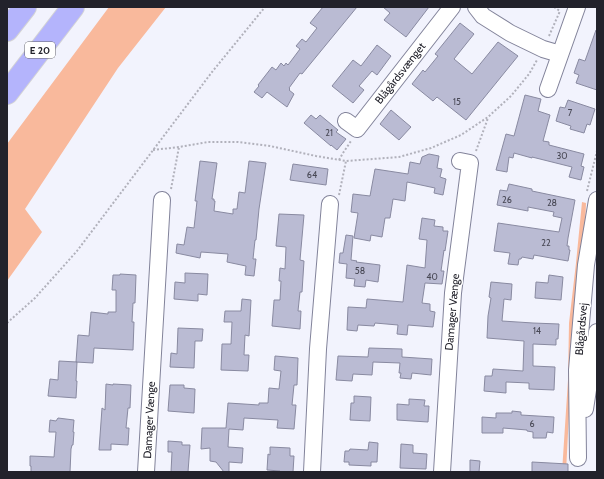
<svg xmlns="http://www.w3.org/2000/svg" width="604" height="479" font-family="Cabin,sans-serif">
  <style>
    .green { fill: #f9b99c }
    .building { fill: #babbd3; stroke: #898aa1 }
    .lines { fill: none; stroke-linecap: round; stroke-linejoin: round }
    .minor-casing { stroke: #82839a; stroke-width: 18 }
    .highway-casing { stroke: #d3d3d5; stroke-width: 24 }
    .path { stroke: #b1b1bb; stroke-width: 2; stroke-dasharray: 2 2; stroke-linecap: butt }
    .minor { stroke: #fff; stroke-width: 16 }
    .highway { stroke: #b4b4fc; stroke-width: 22 }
    .labels { text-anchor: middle; stroke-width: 3; stroke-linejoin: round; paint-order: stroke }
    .number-label { font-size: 9px; fill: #484855 }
    .shield { fill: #fff; stroke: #64646b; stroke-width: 1 }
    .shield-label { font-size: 10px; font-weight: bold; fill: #22222b }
    .street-label { font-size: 11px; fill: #22222b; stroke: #fff }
  </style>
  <rect width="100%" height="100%" fill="#f2f3fd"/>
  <path class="green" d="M109 7H166L118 68 25 209 42 232 7 281V144Z
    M582 202 586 203 585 230 574 317 566 472H562L568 380 569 323 576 263Z"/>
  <path class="building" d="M323 7H357L302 74 300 73 289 88 290 89 289 90 294 94 287 107 267 92 262 98 254 92 259 86 258 85 272 67 276 70 281 63 284 66 286 63 288 65 300 49 296 46 302 39 306 42 317 28 310 23Z
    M383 7H429L406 37 384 20 390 13Z
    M460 23 474 34 454 59 472 74 498 42 518 56 466 120 437 97 433 101 412 84 423 70 425 72 438 56 435 54Z
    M596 30 597 31V90L576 83 579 75 574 73 579 59 585 61Z
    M377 45 391 56 377 75 372 71 359 86 364 90 353 103 332 86 353 60 361 66Z
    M525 95 541 99 538 111 550 115 543 141 549 142V145L584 154 581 166 584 167 581 180 569 177 572 167 532 157V158L514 153 513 158 509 157 507 172 496 170 506 134 514 136Z
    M568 100 595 109 590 125 587 124 584 133 570 129 571 126 556 121 560 107 565 108Z
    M391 110 411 127 399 140 380 124Z
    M311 115 316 119 320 115 338 130 336 132 346 139 337 150 331 145V146L304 123Z
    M429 154 439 156 437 168 442 169 440 177 446 179 443 195 434 193 435 188 407 182 405 201 393 199 390 218H385L382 237 371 235 370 241 354 238 358 213 351 212 353 194 370 196 375 169 408 174 410 162 420 164 422 157Z
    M200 161 217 163 212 199H214V201H215L214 211 233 214V209H237L239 192 245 193 249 161 266 163 259 209 256 240H255L253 259H256L254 276 245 275 246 266 227 262 228 254 201 252 200 258 176 253 177 244 184 245 187 227 194 228 197 201H195Z
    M293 164 328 169 326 185 290 180Z
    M509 184 532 189V191L575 200 568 238 567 246H569V250H570L568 261 534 255 533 259 522 257 521 259H519L518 265 508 264 510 253 494 251 498 223 559 232 562 218 553 216 554 212 528 207V211L497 205 500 190 507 191Z
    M279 214 304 215 300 260 304 261 302 292H300L298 311H301L300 329 272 326 274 301V300H280L281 281H279L280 268 285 269 286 247 276 246Z
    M422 218 435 220 434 226 443 227V231H448L445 251 444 250 441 271H444L442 284 425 283 422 303 430 304V311L435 312 433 327 408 325 407 335 397 334 398 325 375 323 374 326 358 325 357 331 347 330 348 307 366 308 367 299 403 302 407 265 425 268 427 240 419 239Z
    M346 235 353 236 351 260 357 261 356 262 380 265 378 282 366 280 365 287 354 286 355 279 346 278 347 264 339 263 340 253H343Z
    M185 273 208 274 207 295 198 294V301L174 299 175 282 185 283Z
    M120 274 136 275 135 303H133L132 322H134L133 350 94 348 93 363 76 362 78 335 89 336 91 312 108 314V312H116V290H112L113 275H120Z
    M549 275 563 277 561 300 535 298 536 282 548 283Z
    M491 282 512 284 511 300 504 299 502 321 533 323 559 324 558 339H556V345L533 344V366L555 367 554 390 529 389V383L506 382V393L484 391 485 376H492L493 369 523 371 524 341 487 338 488 316 491 298 489 297Z
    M242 299 251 300 249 336 245 335 244 355H249L248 371 221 370 222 344H231L232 322H224L225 311H241Z
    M178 328 203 329 202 341H195L194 368 170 367 171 353 177 354Z
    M369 348 402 349V357L432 359 431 375 412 373 411 379 400 378 401 373H399L400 363 373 362 372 375 353 374 352 381 336 380 338 356 368 357Z
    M275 356 298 358 297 385H294L292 405H296L294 429 277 428 278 420 244 418 243 430 229 429 228 447 243 448 242 463 229 462V472H224L216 462 210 461V448L201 449 202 428H226L228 403 259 405V403H268L269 388 279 389 281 371 274 370Z
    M59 361 77 362 76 381H77L76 398 48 396 50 379 58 380Z
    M106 384 113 385V384L131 385 130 408H128L126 428H129L128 445 111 444V450H99L102 408 105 410Z
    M170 385H184V388L195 389 194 413 168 411Z
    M354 396 371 397 370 421 350 420 351 403H354Z
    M409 399 425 400 424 406H429L428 422 397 420V404L409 405Z
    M512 411 521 412V415L554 417 553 433 547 432 546 438H533V432L527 431V430L503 428V433H482V417L496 418V413H512Z
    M58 418 74 420 73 432H74L73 445H72L71 449 70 472H31V466H30V456L54 457 56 432H49L50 420 56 421Z
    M168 441 182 442V445H190L188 472H171L172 452H168Z
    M369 442 378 443 377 462H371V466L349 465V462H344L345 451H349L350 449 368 450Z
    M401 444 413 445V453L427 454 426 469 400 468Z
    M270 447 290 448V456H294L293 472H280V471L267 470 268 454 270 455Z
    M470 460 480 461 479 472H470Z
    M532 462 568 464V472H532Z"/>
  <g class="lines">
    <defs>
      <path id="minor" d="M476 7 483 16 510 33 543 49 560 54
        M548 89 577 7
        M346 121 357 129 452 7
        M585 409 597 332
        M578 458 577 370 586 265 597 200
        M146 472 162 200
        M312 472 318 349 330 204
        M442 472 453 293 470 163 460 161"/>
      <path id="highway" d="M7 30 25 7
        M7 93 73 7"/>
    </defs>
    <use href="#minor" class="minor-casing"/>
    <use href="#highway" class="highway-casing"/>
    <path class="path" d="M554 7 560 11
      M549 36 560 11
      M153 150 179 147 208 142H238L270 146 316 156 346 161 399 157 431 148 461 135 488 117 511 96 529 74 537 60
      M476 151 488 118
      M339 160 343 153 351 141
      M171 189 179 147
      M587 191 597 151
      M339 195 346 161
      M7 323 35 298 77 251 212 72 265 7"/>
    <use href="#minor" class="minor"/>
    <use href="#highway" class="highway"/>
  </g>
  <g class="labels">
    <g class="number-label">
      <text x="457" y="105">15</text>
      <text x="570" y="116">7</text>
      <text x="329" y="136">21</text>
      <text x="562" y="159">30</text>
      <text x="312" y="178">64</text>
      <text x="507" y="203">26</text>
      <text x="552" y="206">28</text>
      <text x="546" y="246">22</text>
      <text x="360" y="274">58</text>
      <text x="432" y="280">40</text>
      <text x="537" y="334">14</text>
      <text x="532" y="427">6</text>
    </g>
    <rect class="shield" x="25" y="42" width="30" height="16" rx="3"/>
    <g class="shield-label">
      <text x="40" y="54">E 20</text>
    </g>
    <g class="street-label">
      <text transform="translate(400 73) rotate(-52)" y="4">Blågårdsvænget</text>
      <text transform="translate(452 312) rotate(-85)" y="4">Damager Vænge</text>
      <text transform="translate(581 329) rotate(-85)" y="4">Blågårdsvej</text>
      <text transform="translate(149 420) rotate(-87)" y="4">Damager Vænge</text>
    </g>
  </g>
  <rect width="604" height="479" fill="none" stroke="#22222b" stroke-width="16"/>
</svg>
